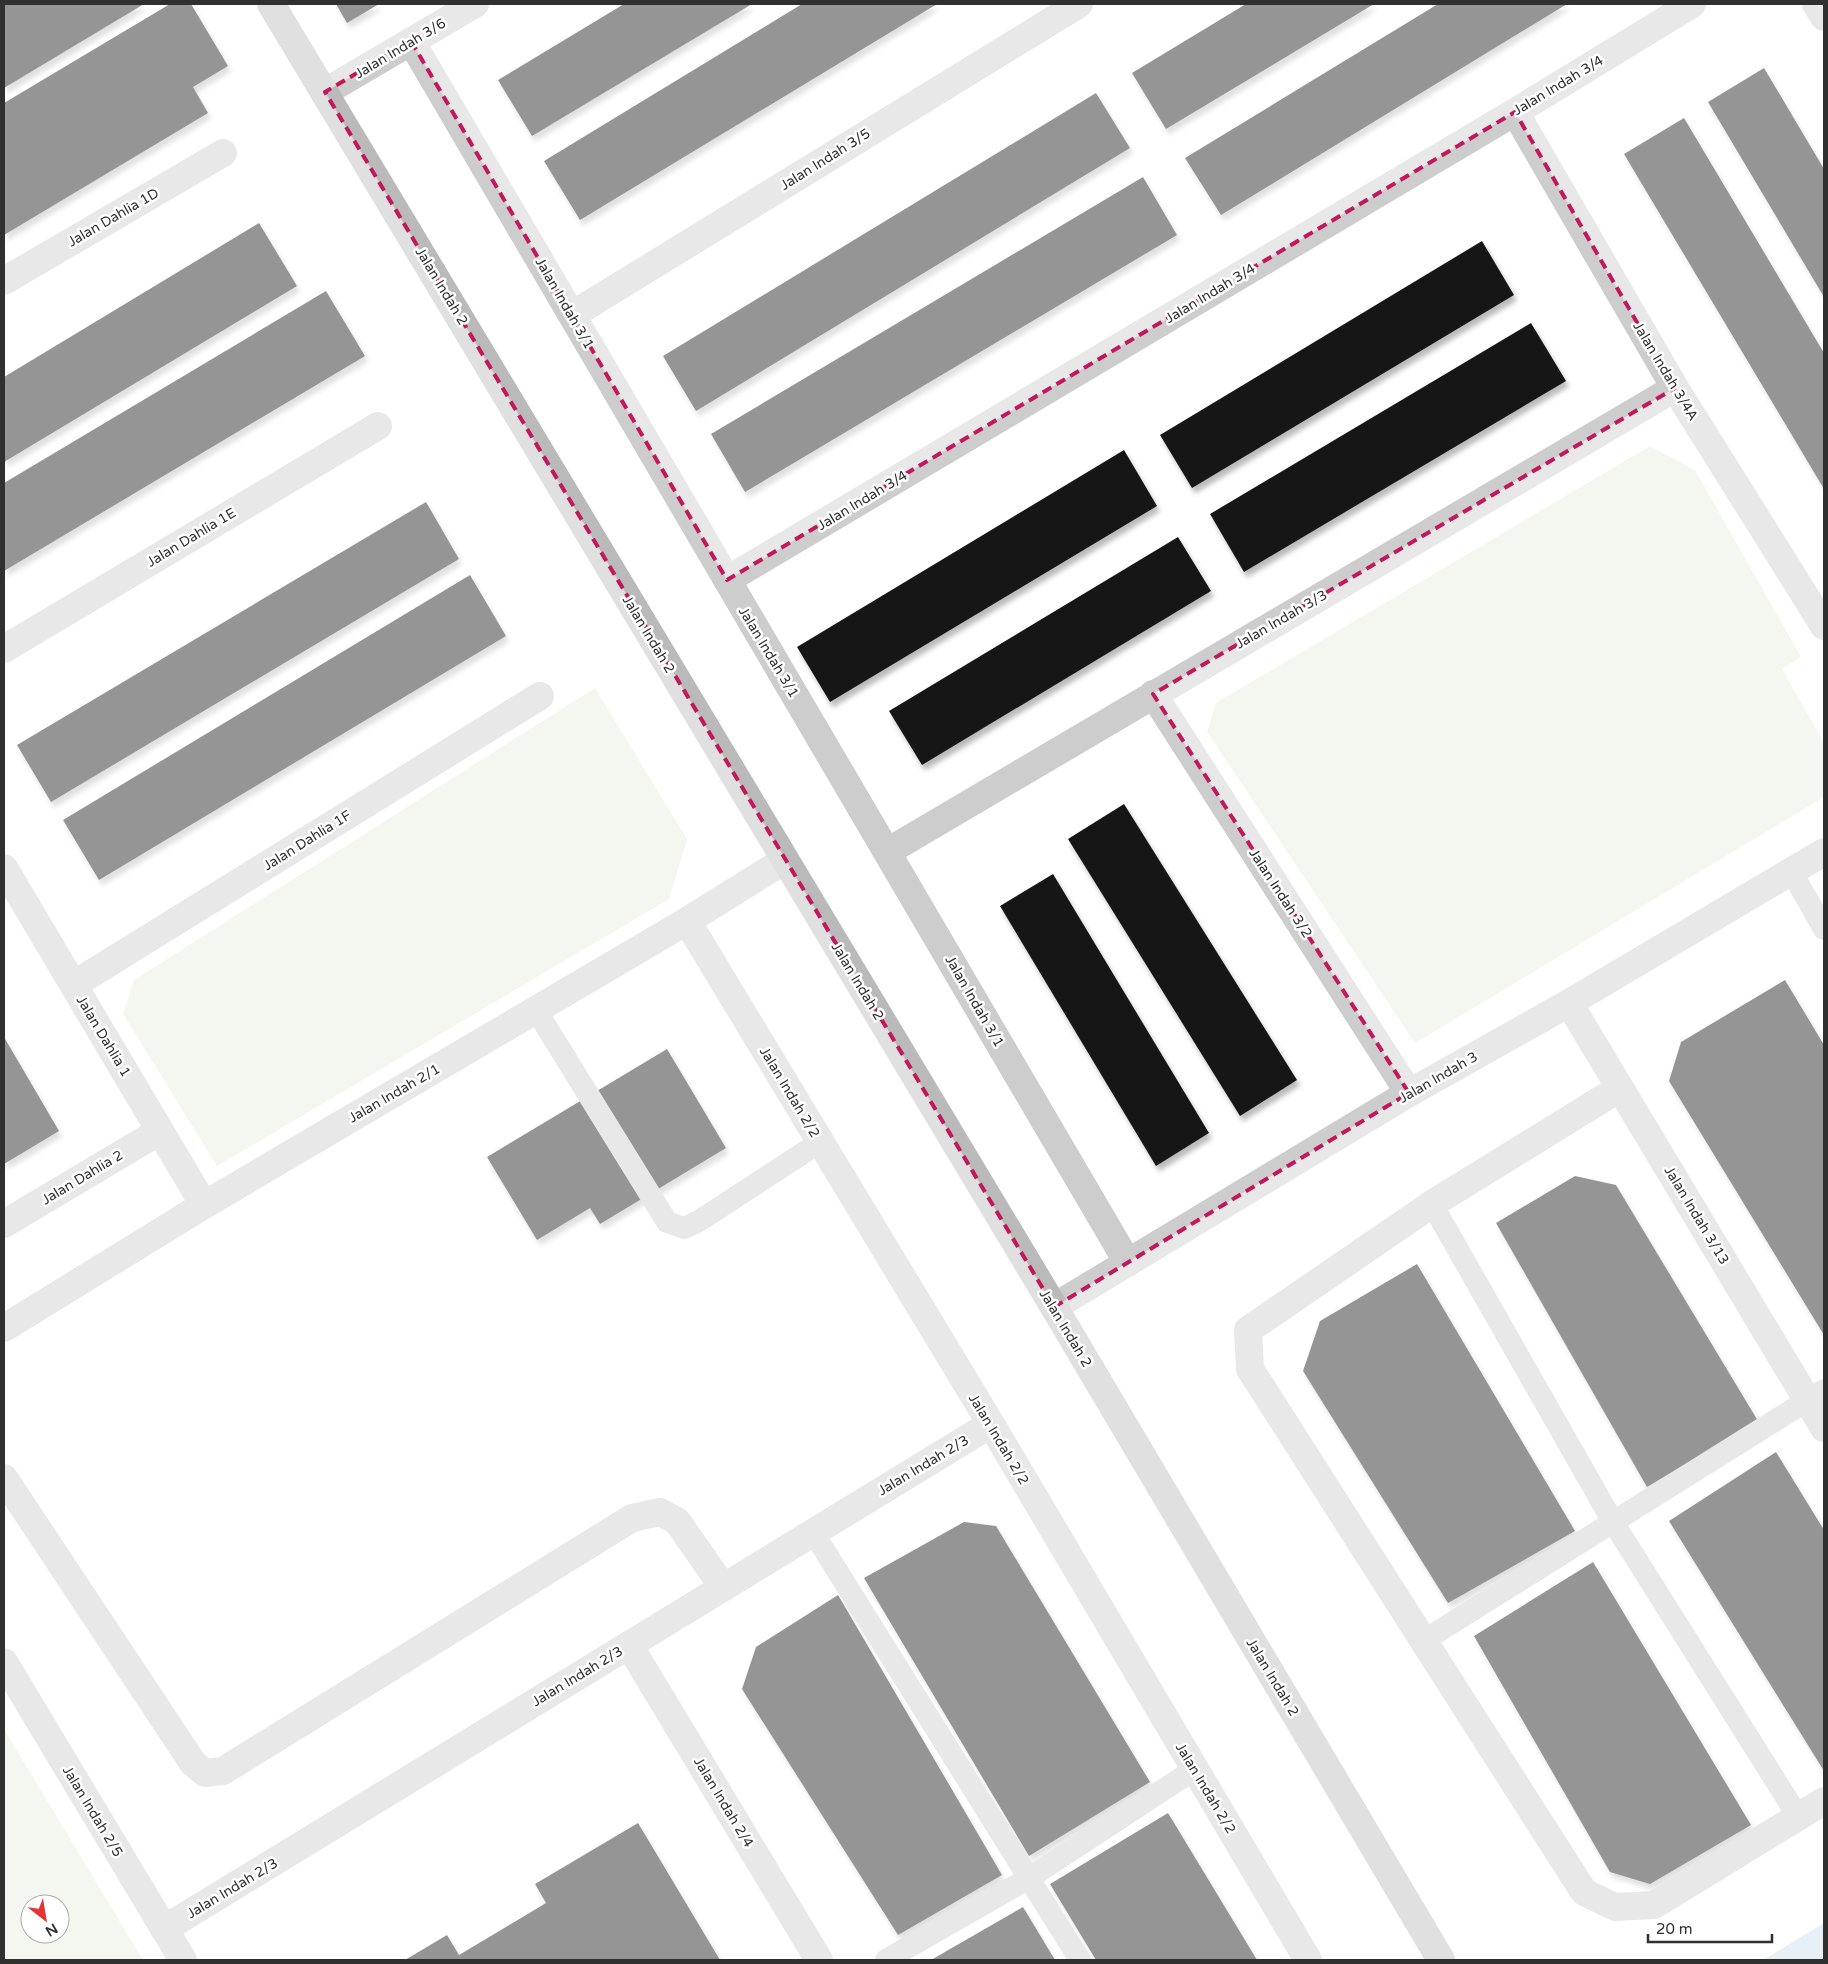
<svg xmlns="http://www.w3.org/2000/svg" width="1828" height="1964" font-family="'Varela Round',sans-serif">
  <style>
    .green { fill: #e5edde; fill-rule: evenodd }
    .water { fill: #caddec }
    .building { fill: #171717; filter: url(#shadow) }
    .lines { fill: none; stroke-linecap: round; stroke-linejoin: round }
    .lane { stroke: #cdcdcd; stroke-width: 22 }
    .street { stroke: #cdcdcd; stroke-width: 28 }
    .secondary { stroke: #bababa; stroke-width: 28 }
    .marked { fill: none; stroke: #c2185b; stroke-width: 4; stroke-dasharray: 10 6; stroke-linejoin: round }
    .labels { text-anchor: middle; stroke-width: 5; stroke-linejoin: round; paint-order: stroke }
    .street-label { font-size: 14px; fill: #303030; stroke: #fff }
  </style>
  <defs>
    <filter id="shadow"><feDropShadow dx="3" dy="5.5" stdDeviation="2.5" flood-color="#0004"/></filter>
  </defs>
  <rect width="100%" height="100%" fill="#fff"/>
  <path class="green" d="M1650 446 1695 470 1801 657 1782 669 1824 743V797L1415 1043 1207 732 1216 703Z
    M595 688 687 839 669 899 217 1166 123 1014 134 980Z
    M4 1729 143 1960H4ZM30 1904H60V1934H30Z"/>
  <path class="water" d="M1824 1923V1960H1763Z"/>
  <path class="building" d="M4 4H144L4 88Z
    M170 4H191L228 66 193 87 208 113 4 235V103Z
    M336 4H379L347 23Z
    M624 4H752L532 136 498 80Z
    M802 4H937L580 220 544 161Z
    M1246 4H1374L1166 129 1132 73Z
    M1438 4H1567L1221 215 1185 158Z
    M1764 68 1824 169V297L1708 102Z
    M1096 93 1130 148 696 411 663 356Z
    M1684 118 1824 353V489L1624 154Z
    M1143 177 1177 235 745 492 711 434Z
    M259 223 297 286 4 462V377Z
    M1482 241 1514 295 1192 488 1160 435Z
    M326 291 365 356 4 571V483Z
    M1531 323 1566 381 1244 572 1210 514Z
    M1124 450 1157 506 830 702 797 647Z
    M426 502 459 559 51 802 17 745Z
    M1178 537 1211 591 922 765 889 711Z
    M470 575 506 636 99 880 63 820Z
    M1124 804 1297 1080 1240 1116 1068 839Z
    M1053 874 1209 1133 1156 1166 1000 906Z
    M1785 980 1824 1045V1335L1669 1081 1681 1042Z
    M4 1037 59 1131 4 1164Z
    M667 1049 726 1148 600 1224 590 1208 537 1240 487 1157Z
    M1575 1176 1616 1185 1758 1421 1647 1487 1496 1223Z
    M1417 1264 1575 1531 1448 1603 1303 1371 1320 1321Z
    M1776 1452 1824 1530V1771L1669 1521Z
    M964 1522 996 1526 1150 1782 1029 1856 864 1578Z
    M1593 1562 1751 1825 1650 1884 1610 1872 1474 1636Z
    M838 1595 1002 1875 898 1935 742 1689 756 1647Z
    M1168 1813 1257 1960H1096L1050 1884Z
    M638 1823 720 1960H405L447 1935 459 1955 546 1903 535 1884Z
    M1023 1907 1055 1960H931Z"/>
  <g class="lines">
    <path class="lane" d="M1791 871 1824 929
      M536 1010 667 1222 684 1228 699 1221 820 1142
      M1432 1204 1613 1522 1799 1818
      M813 1532 1080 1960
      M1423 1641 1824 1390
      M886 1960 1029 1878 1195 1769"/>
    <path class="street" d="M1816 4 1824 17
      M411 41 1128 1263
      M325 92 475 4
      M1515 112 1675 388 1824 626
      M4 281 223 153
      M572 315 1079 4
      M727 580 1515 112 1692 4
      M4 649 378 426
      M1153 694 1409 1093
      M887 852 1675 388
      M4 868 204 1205
      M687 921 991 1424 1308 1960
      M73 985 540 696
      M1569 1003 1824 1428
      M1620 1088 1432 1204 1248 1330 1250 1369 1584 1892 1615 1907 1654 1905 1824 1801
      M4 1224 160 1131
      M1054 1307 1409 1093 1569 1003 1824 852
      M4 1328 204 1205 687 921 785 860
      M4 1478 193 1763 205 1773 223 1771 632 1518 660 1512 677 1521 723 1587
      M629 1645 819 1960
      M4 1662 183 1960
      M164 1929 991 1424"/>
    <path class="secondary" d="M271 4 1054 1307 1441 1960"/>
  </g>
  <path d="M0 0H1828V1964H0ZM411 41 727 580 1515 112 1675 388 1153 694 1409 1093 1054 1307 325 92Z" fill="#fff" fill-opacity=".55" fill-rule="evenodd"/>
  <path class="marked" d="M411 41 727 580 1515 112 1675 388 1153 694 1409 1093 1054 1307 325 92Z"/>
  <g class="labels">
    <g class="street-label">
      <text transform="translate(400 48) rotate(-31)" y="5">Jalan Indah 3/6</text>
      <text transform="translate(1558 85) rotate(-31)" y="5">Jalan Indah 3/4</text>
      <text transform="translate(825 159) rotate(-32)" y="5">Jalan Indah 3/5</text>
      <text transform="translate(113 217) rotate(-30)" y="5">Jalan Dahlia 1D</text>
      <text transform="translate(442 286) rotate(59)" y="5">Jalan Indah 2</text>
      <text transform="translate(1210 293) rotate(-31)" y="5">Jalan Indah 3/4</text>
      <text transform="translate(565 303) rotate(60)" y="5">Jalan Indah 3/1</text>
      <text transform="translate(1666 371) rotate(59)" y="5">Jalan Indah 3/4A</text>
      <text transform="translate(862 500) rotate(-31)" y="5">Jalan Indah 3/4</text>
      <text transform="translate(191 537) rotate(-31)" y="5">Jalan Dahlia 1E</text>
      <text transform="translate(1281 619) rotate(-30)" y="5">Jalan Indah 3/3</text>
      <text transform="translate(649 634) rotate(59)" y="5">Jalan Indah 2</text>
      <text transform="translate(769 652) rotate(59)" y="5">Jalan Indah 3/1</text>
      <text transform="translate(307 840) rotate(-32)" y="5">Jalan Dahlia 1F</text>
      <text transform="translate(1281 893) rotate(57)" y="5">Jalan Indah 3/2</text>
      <text transform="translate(858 981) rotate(59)" y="5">Jalan Indah 2</text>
      <text transform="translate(975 1001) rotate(60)" y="5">Jalan Indah 3/1</text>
      <text transform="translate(104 1036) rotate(59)" y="5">Jalan Dahlia 1</text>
      <text transform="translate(1438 1077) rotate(-30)" y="5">Jalan Indah 3</text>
      <text transform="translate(790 1092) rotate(59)" y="5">Jalan Indah 2/2</text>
      <text transform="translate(394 1093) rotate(-30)" y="5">Jalan Indah 2/1</text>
      <text transform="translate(82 1177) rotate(-31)" y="5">Jalan Dahlia 2</text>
      <text transform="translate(1697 1215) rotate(59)" y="5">Jalan Indah 3/13</text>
      <text transform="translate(1066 1328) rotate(59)" y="5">Jalan Indah 2</text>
      <text transform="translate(999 1439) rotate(59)" y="5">Jalan Indah 2/2</text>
      <text transform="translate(923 1465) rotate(-31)" y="5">Jalan Indah 2/3</text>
      <text transform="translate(577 1676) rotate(-31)" y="5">Jalan Indah 2/3</text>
      <text transform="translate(1273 1677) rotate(59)" y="5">Jalan Indah 2</text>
      <text transform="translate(1206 1788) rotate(59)" y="5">Jalan Indah 2/2</text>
      <text transform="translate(724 1802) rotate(59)" y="5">Jalan Indah 2/4</text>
      <text transform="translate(93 1811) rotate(59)" y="5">Jalan Indah 2/5</text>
      <text transform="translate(232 1888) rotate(-31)" y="5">Jalan Indah 2/3</text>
    </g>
  </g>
  <rect width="1828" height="1964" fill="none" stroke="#303030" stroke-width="10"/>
  <g transform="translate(45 1919) rotate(149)"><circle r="24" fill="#ffffff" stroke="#acacac"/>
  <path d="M0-4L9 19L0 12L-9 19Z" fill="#e53435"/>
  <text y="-8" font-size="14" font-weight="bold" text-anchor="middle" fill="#303030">N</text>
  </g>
  <path d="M1648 1934v8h124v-8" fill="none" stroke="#303030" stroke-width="2.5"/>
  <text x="1656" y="1934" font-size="15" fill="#303030" stroke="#ffffff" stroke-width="4" paint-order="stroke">20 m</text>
</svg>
